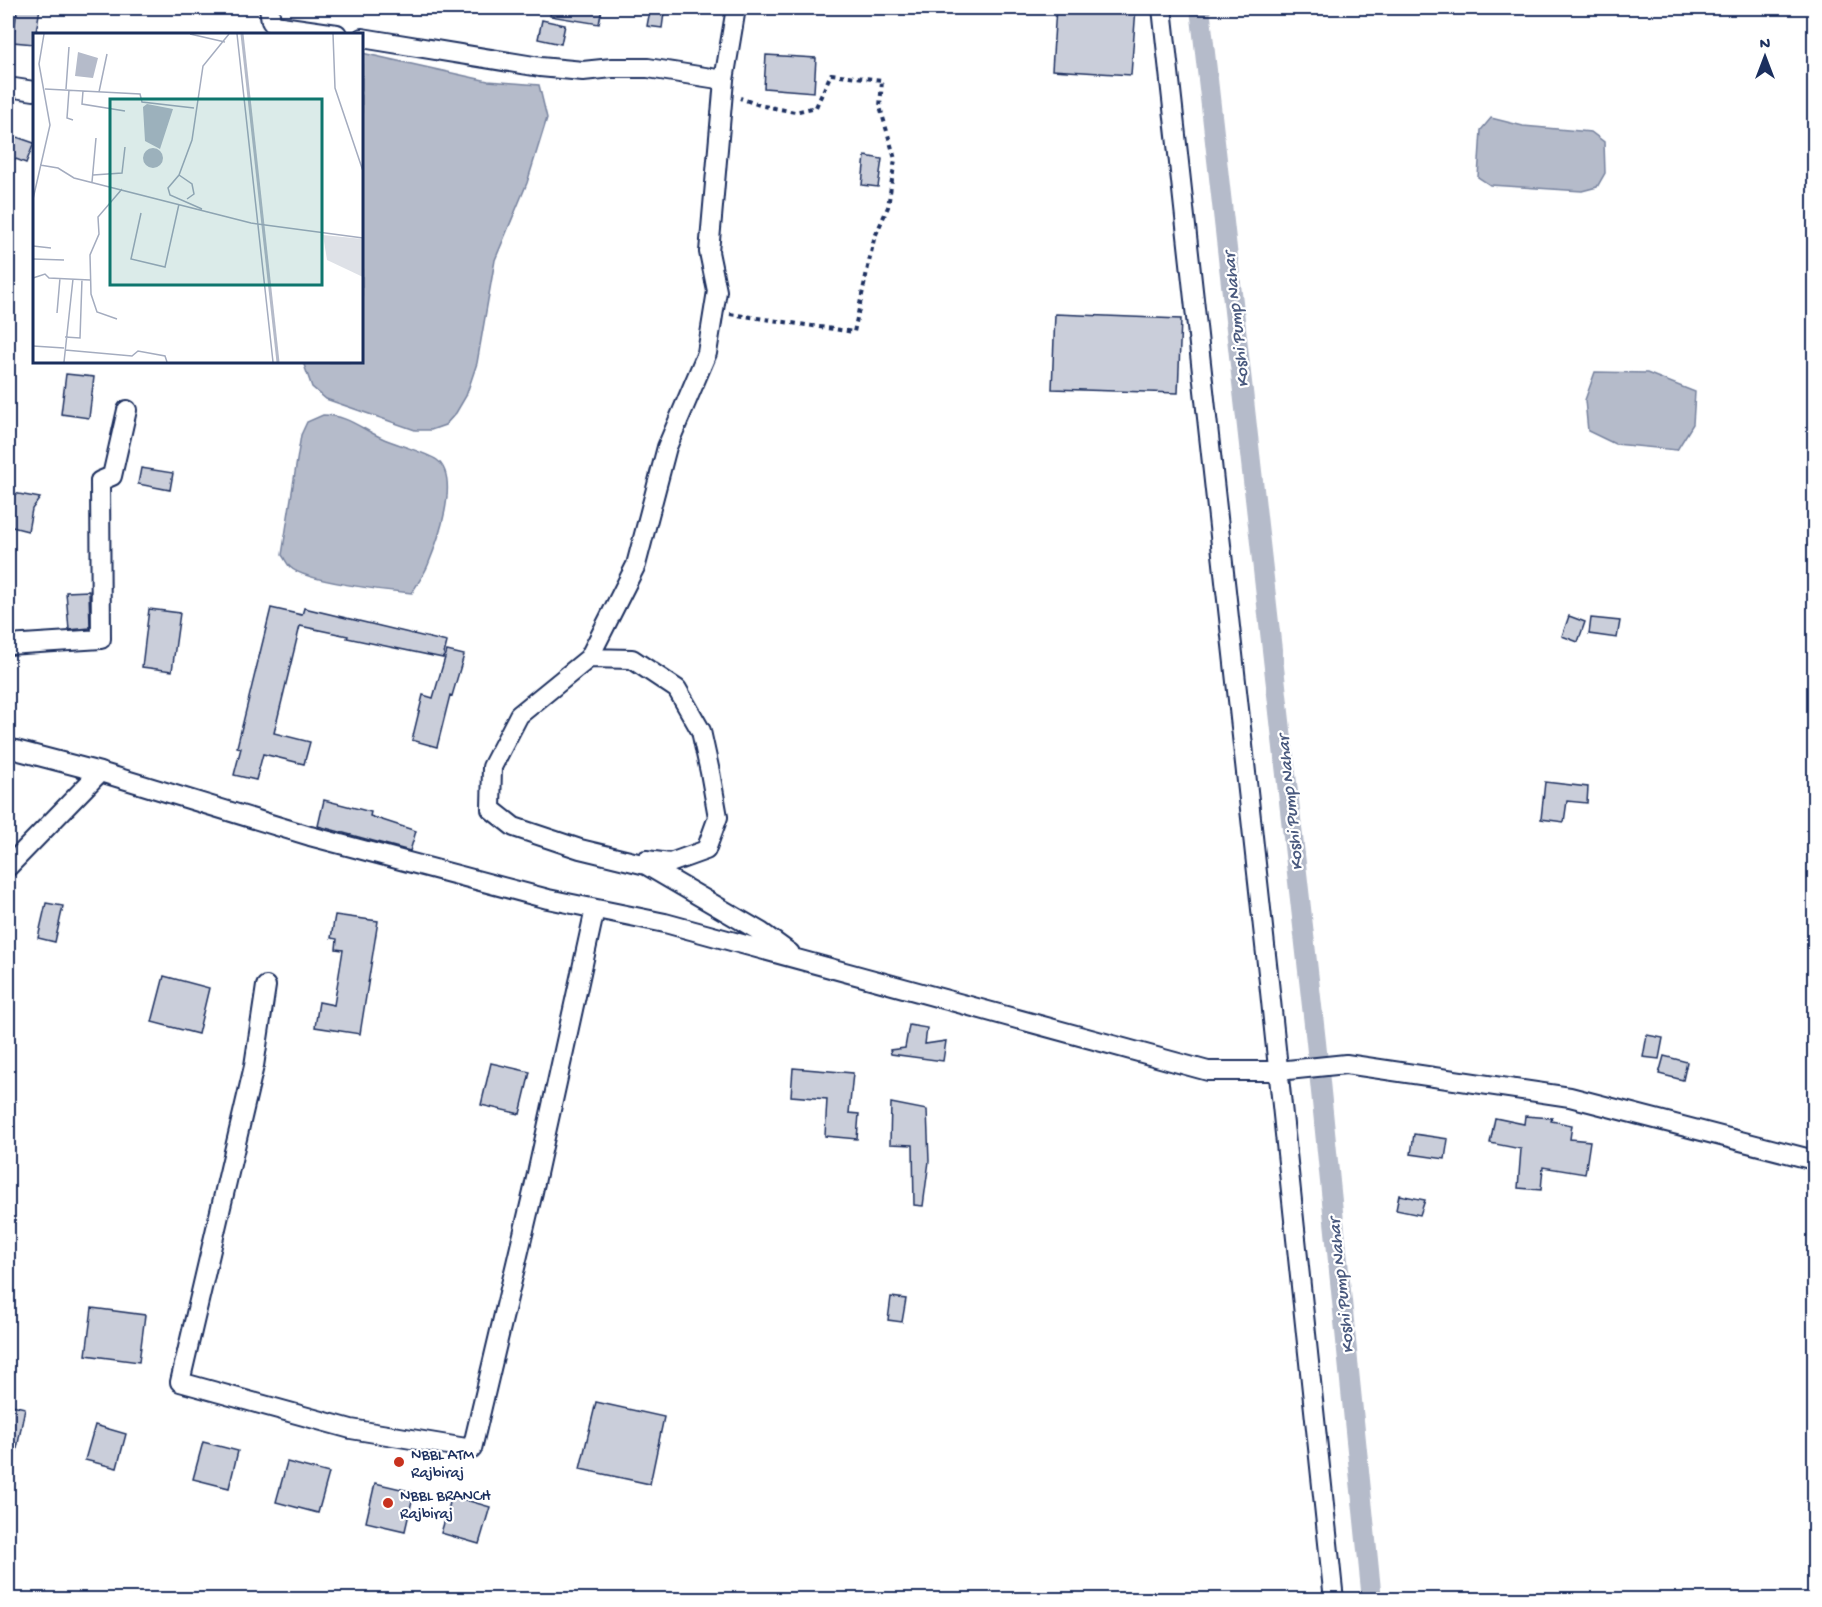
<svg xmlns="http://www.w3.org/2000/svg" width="1822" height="1607" font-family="'Gochi Hand',sans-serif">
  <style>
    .water { fill: #b5bbca; stroke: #77839f; stroke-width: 1.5 }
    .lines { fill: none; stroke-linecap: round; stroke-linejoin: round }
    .canal { stroke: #b5bbca; stroke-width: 20 }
    .building { fill: #caceda; stroke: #1b2f5e; stroke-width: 1.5 }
    .minor-casing { stroke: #1b2f5e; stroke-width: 22 }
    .path { stroke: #1b2f5e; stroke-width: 4; stroke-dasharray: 4.5 4.5; stroke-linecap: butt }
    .minor { stroke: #fff; stroke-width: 18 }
    .poi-dot { fill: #c8321e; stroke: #fff; stroke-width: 2 }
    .labels { text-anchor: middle; stroke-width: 4.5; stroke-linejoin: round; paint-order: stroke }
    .poi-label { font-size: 16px; fill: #1b2f5e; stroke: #fff; text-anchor: start }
    .water-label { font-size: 18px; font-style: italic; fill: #49597e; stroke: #fff }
    .inset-river { fill: none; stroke: #b5bbca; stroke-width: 3 }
    .inset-road { fill: none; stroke: #a4acbf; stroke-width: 1.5 }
    .view { fill: #0f766e; fill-opacity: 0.15; stroke: #0f766e; stroke-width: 3 }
    .inset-edge { fill: none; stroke: #1b2f5e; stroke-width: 3 }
  </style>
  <rect width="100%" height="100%" fill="#fff"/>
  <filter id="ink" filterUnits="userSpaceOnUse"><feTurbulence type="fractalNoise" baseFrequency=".0167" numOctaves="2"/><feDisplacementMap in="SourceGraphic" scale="12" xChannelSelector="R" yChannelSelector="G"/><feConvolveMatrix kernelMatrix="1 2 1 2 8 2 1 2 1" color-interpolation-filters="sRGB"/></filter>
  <g filter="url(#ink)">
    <path class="water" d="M362 53 488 81 539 85 547 118 527 183 495 260 477 363 466 396 456 413 445 425 431 430H415L326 399 312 387 303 362H362Z
      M1491 118 1523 126 1591 132 1604 142 1605 173 1597 187 1582 191 1490 185 1478 177 1481 130Z
      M1595 372 1647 373 1695 392 1693 424 1677 450 1615 444 1588 431 1585 400Z
      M323 415C347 415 360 428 382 438 395 444 427 453 437 460 461 478 437 543 428 565 424 575 417 584 412 593 389 591 305 582 290 567 287 564 285 559 282 555L301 435 307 422Z"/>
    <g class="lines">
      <path class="canal" d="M1200 8 1316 1042 1372 1600"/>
    </g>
    <path class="building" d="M17 8H40L34 44 13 42Z
      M551 8H602L599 24 550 16Z
      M1056 8H1136L1131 75 1052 70Z
      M650 10 664 13 662 28 647 26Z
      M542 20 565 25 561 44 538 39Z
      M766 55 816 58 814 92 764 88Z
      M8 134 34 143 26 163 8 156Z
      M865 156 882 159 878 187 862 185Z
      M1055 314 1181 319 1178 393 1052 389Z
      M66 374 94 377 89 418 61 414Z
      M141 468 173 473 170 490 138 484Z
      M8 492 40 498 32 509 28 531 8 526Z
      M89 591 90 628 69 630 66 592Z
      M271 608 302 615 304 608 447 642 443 658 347 638 348 636 300 626 274 733 310 742 304 764 263 754 256 780 234 775 241 748 237 747Z
      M149 609 180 613 172 671 142 667Z
      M1569 616 1585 622 1578 642 1562 636Z
      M1591 618 1620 621 1617 638 1589 634Z
      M447 651 464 655 452 696 450 695 437 747 412 740 423 695 433 698Z
      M1545 782 1588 787 1587 803 1567 801 1564 822 1541 819Z
      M324 800 371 812 370 816 416 831 410 851 318 826Z
      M46 903 63 906 55 942 38 938Z
      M335 915 378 921 360 1034 315 1027 319 1002 334 1005 343 950 336 949 337 939 331 938Z
      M164 976 209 988 198 1034 152 1022Z
      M909 1025 927 1028 925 1044 946 1041 943 1061 891 1054 890 1050 905 1048Z
      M1647 1035 1663 1038 1659 1059 1643 1057Z
      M1664 1056 1687 1062 1683 1080 1659 1074Z
      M491 1063 530 1072 520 1114 481 1105Z
      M793 1068 853 1073 849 1113 859 1114 857 1139 825 1136 827 1099 791 1096Z
      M891 1103 927 1110 929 1161 923 1206 914 1205 913 1145 890 1144Z
      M1525 1116 1552 1118 1551 1121 1572 1125 1570 1139 1590 1141 1585 1174 1543 1167 1541 1190 1518 1188 1521 1149 1490 1143 1495 1118 1524 1124Z
      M1414 1134 1448 1139 1445 1159 1411 1154Z
      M1399 1195 1425 1200 1420 1215 1396 1210Z
      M891 1297 906 1299 902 1322 888 1320Z
      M92 1308 145 1315 139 1362 86 1355Z
      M596 1402 664 1417 650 1484 580 1469Z
      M8 1404 25 1408 15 1459H8Z
      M95 1425 126 1434 117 1468 85 1460Z
      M203 1442 238 1451 229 1488 193 1479Z
      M287 1462 329 1473 318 1513 276 1502Z
      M375 1483 414 1492 405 1531 366 1522Z
      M452 1496 490 1507 479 1544 441 1533Z"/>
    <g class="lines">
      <defs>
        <path id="minor" d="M269 8 271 21 274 25 337 34
          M736 8 724 80 709 252 717 291 707 353 667 447 636 565 589 658 519 715 492 767 491 809 514 827 580 849 646 865 761 932 790 953
          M1162 8 1269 982 1334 1600
          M362 38 540 67 583 71 612 68H648L724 80
          M8 87 34 91
          M8 645 101 639 100 481 112 476 127 410
          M589 658 632 659 677 689 701 731 710 772 718 817 706 850 670 863 646 860
          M8 748 100 772 310 836 548 899 665 923 1208 1071H1278L1346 1064 1570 1097 1814 1160
          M8 867 100 772
          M266 986 254 1066 180 1382 351 1429 472 1449 533 1192 595 909"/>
      </defs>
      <use href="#minor" class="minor-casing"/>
      <path class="path" d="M730 314 854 332 874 239 888 207 895 159 880 107 882 80 831 74 816 107 795 112 759 105 740 98"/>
      <use href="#minor" class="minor"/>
    </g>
  </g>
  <g class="poi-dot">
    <circle cx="399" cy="1462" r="6"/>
    <circle cx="388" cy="1503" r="6"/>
  </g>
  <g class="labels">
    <g class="poi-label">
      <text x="411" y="1459">NBBL ATM<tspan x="411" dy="18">Rajbiraj</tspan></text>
      <text x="400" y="1500">NBBL BRANCH<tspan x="400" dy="18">Rajbiraj</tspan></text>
    </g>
    <g class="water-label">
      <text transform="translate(1235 320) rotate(-96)" y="6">Koshi Pump Nahar</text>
      <text transform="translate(1289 803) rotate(-96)" y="6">Koshi Pump Nahar</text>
      <text transform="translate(1340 1286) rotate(-96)" y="6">Koshi Pump Nahar</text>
    </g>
  </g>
  <g transform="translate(33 33)">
    <rect width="330" height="330" fill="#fff"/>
    <path d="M290 202 330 206V244L294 227Z" fill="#dee1e7"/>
    <path d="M45 19 65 25 60 45 42 43ZM114 71 140 76 127 116 112 108 110 74ZM110 125a10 10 0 1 1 20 0a10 10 0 1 1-20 0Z" fill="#b5bbca"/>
    <path class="inset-river" d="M209 1 245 329"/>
    <path class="inset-road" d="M157 1 192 9M204 1 240 329M300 1 302 55 330 138M12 56 107 61 109 69 161 75M33 56 36 14M36 57 34 85 40 87M50 58 49 71 92 78M66 59 74 21M7 132 25 135 41 145 218 190 330 205M60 142 89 140 92 114M146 142 159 151 161 161 154 166M59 149 63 105M0 166 17 92 6 31 11 1M169 176 137 162 135 155 146 142 159 107 170 33 196 1M108 180 98 226 132 234 146 171M0 213 18 215M0 226 31 227M0 245 12 241 16 245 57 247M24 280 27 245M84 286 64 279 58 261 57 222 66 201 65 184 89 156M32 304 47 305 49 246M0 313 31 315M32 317 99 323 105 318 132 323 134 329M31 329 40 246"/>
    <path class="view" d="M77 66H289V252H77Z"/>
    <rect width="330" height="330" class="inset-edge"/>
  </g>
  <rect width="1822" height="1607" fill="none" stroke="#fff" stroke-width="30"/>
  <rect x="15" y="15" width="1792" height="1577" fill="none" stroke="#1b2f5e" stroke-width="2" filter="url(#ink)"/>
  <g transform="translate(1765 57)" stroke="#ffffff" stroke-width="4.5" paint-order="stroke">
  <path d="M0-4.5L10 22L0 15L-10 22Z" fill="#1b2f5e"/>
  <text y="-9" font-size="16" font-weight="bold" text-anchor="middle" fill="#1b2f5e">N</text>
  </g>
</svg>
